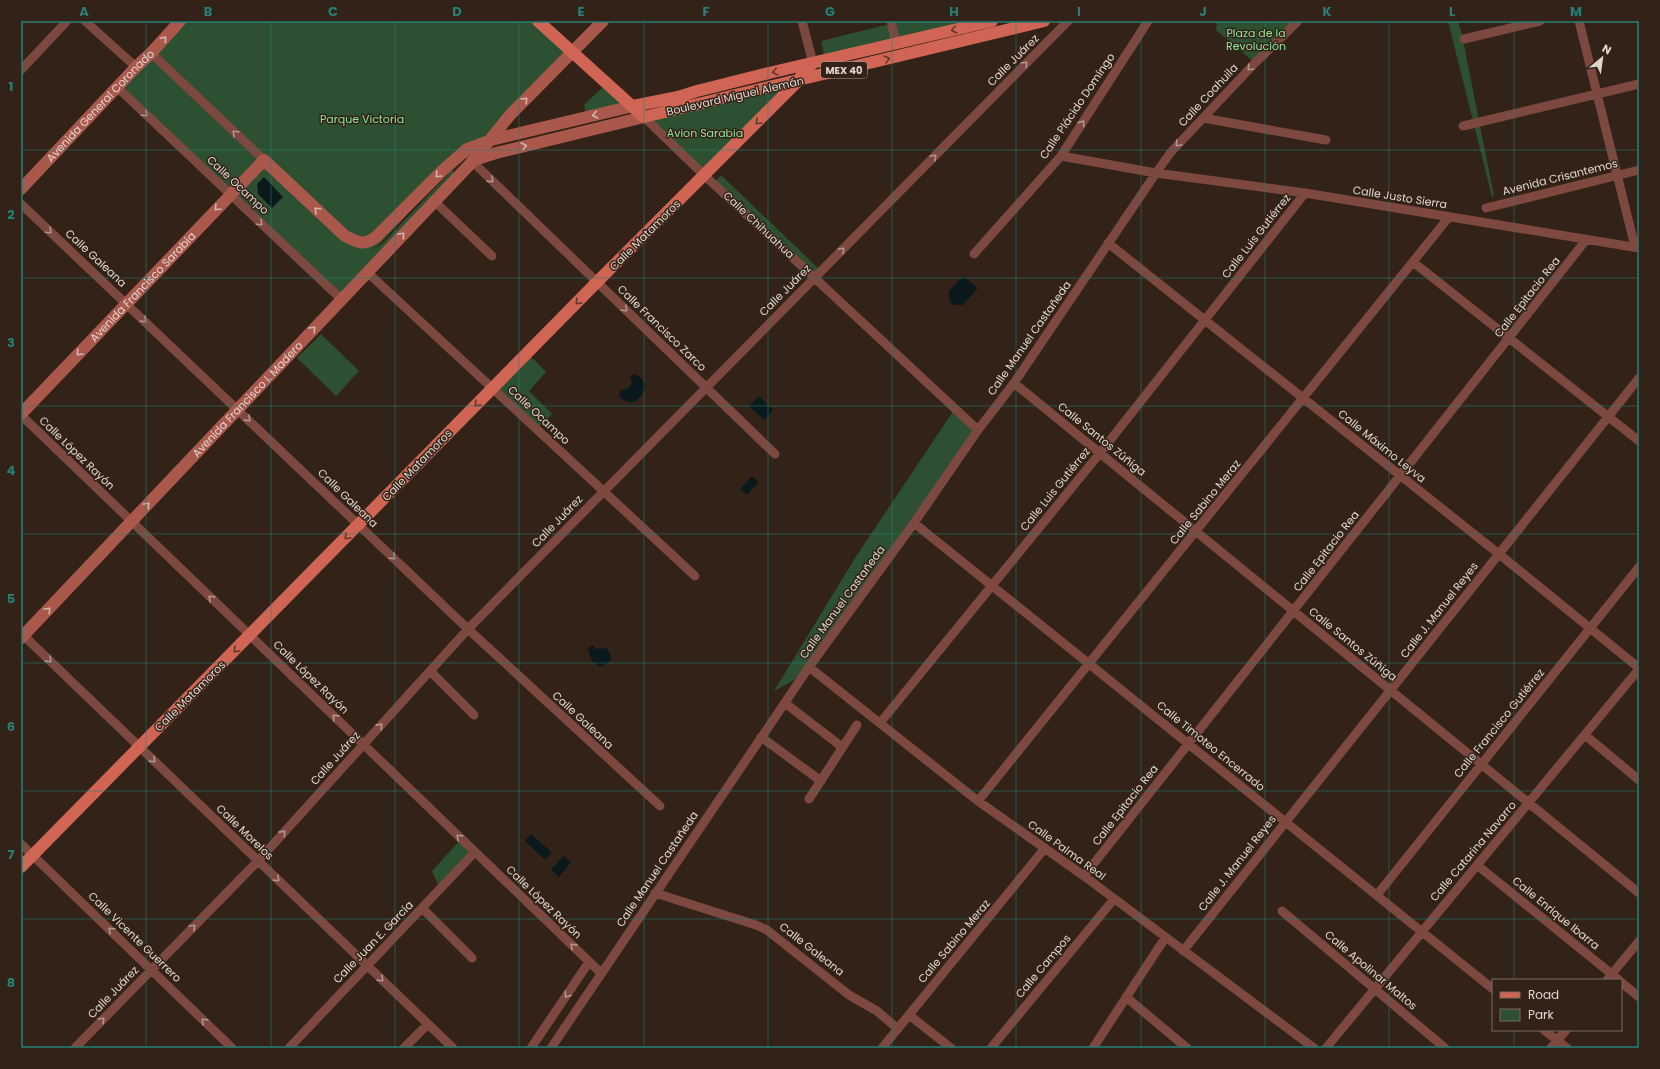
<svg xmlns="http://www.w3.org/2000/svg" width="1660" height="1069" font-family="Poppins,sans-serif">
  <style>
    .green { fill: #2c5031 }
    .water { fill: #0b191c }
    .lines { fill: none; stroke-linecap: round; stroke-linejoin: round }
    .street { stroke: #7c483f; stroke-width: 9 }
    .secondary { stroke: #ab584c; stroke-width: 12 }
    .primary { stroke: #d06555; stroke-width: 12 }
    .oneway { stroke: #61362a }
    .oneway2 { stroke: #d3b6ae }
    .oneway3 { stroke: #b3968e }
    .grid { fill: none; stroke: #248078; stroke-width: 1; stroke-opacity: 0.55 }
    .labels { text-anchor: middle; stroke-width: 3; stroke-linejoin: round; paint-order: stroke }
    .shield { fill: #322217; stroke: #ac9f97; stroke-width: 1 }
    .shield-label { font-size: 10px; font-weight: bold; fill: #e0d5ce }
    .park-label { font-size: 11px; fill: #8fe59a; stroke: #322217 }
    .street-label { font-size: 11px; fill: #e0d5ce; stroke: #322217 }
    .neatline { fill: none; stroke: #248078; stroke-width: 1.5 }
    .grid-label { font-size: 13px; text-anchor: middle; font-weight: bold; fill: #248078 }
  </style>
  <rect width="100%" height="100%" fill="#322217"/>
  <path class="green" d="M184 21H538L576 55 507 126 486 135 452 165 381 243 371 250 382 244 452 170 455 173 345 301 120 90Z
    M902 21H986L825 60 821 41Z
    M1217 21H1302L1257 65 1216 30Z
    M1448 21H1458L1462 35 1494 196 1492 197Z
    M798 81 705 173 647 118Z
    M606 84 631 109 587 120 584 105Z
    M721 175 819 269 815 277 715 182Z
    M321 334 359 371 336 396 297 358Z
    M528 354 546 372 529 391 552 414 538 428 494 388Z
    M956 407 981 431 809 672 774 691 855 558Z
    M461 839 475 852 440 889 432 871Z"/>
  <path class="water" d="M264 177 283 197 272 208 258 194 257 184Z
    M963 276 978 288 963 305H954L950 302 949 291Z
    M634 374C640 375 643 380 646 385 644 394 639 400 630 403L619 397 620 391 629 388 632 382 630 377Z
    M759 396 773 410 764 420 749 406Z
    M752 476 759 482 747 495 740 489Z
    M593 645 596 649 606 648C615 657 611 663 600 667L592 661 588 650 589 647Z
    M531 834 552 853 545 860 525 841Z
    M563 856 571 862 559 877 551 870Z"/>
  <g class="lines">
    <path class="street" d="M85 21 136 67
      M802 21 813 63
      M891 21 896 44
      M1579 21 1635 247
      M1464 39 1540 21
      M151 53 264 160
      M21 70 67 21
      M117 87 341 299
      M644 117 705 176 978 430
      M1203 118 1326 140
      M1463 126 1639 84
      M467 149 473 161 479 168 775 454
      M1061 156 1156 173 1305 193 1639 248
      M434 201 492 256
      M21 204 468 629 660 806
      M1486 208 1639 170
      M1108 243 1499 554 1639 668
      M974 254 1061 156 1148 21
      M1413 262 1639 441
      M367 272 695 576
      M1014 383 1639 893
      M21 415 601 973
      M914 523 1493 989
      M21 633 453 1048
      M809 667 978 801 1084 876 1314 1048
      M430 671 474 715
      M785 703 842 747
      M880 723 1100 453 1305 193
      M1585 735 1639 780
      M761 737 821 781
      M809 799 857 725
      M978 801 1449 217
      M21 844 232 1048
      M1477 865 1619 980
      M1084 876 1586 240
      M655 893 756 925 767 930 849 995 877 1011 898 1029
      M1377 895 1639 567
      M422 908 472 958
      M1282 911 1445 1048
      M1183 951 1639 378
      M1607 980 1639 941
      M1621 982 1639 997
      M1126 997 1187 1048
      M909 1015 951 1048
      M1544 1030 1567 1048
      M75 1048 258 861 468 629 1068 21
      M289 1048 475 852
      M404 1048 428 1024
      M531 1048 589 962
      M551 1048 809 667 914 523 978 430 1014 383 1156 173 1171 152 1254 64 1298 21
      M882 1048 1045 848
      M991 1048 1114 899
      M1093 1048 1165 938
      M1326 1048 1639 669
      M1551 1048 1566 1030"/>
    <g class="secondary">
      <path d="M474 160 496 153 644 117"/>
      <path id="s1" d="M21 189 136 67 151 53 180 21"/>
      <path id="s2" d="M21 414 264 160 345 236C359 243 363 246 376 237L442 171 467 149 491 140 633 106"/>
      <path id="s3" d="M21 638 473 161 510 115 603 21"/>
    </g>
    <path class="primary" d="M538 21 644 117 1044 21
      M633 106 678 97 697 91 773 72 992 21
      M21 867 597 282 798 81 803 73 813 63"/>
  </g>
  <defs><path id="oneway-chevron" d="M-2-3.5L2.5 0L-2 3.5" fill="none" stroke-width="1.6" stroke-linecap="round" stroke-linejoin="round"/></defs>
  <g class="oneway">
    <use href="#oneway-chevron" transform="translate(954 30) rotate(166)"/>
    <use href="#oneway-chevron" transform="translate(887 59) rotate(-14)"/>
    <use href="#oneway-chevron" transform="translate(775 72) rotate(167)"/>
    <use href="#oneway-chevron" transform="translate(758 122) rotate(135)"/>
    <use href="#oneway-chevron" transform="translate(578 302) rotate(134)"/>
    <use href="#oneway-chevron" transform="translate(477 404) rotate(134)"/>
    <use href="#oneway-chevron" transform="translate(347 537) rotate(135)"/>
    <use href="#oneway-chevron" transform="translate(236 650) rotate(135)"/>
  </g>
  <g class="oneway2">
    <use href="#oneway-chevron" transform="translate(164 39) rotate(-49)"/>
    <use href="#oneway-chevron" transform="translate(525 100) rotate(-46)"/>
    <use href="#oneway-chevron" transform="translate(595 115) rotate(167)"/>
    <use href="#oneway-chevron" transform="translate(524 146) rotate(-14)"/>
    <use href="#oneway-chevron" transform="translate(438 175) rotate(135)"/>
    <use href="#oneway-chevron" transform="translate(217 208) rotate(134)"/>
    <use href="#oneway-chevron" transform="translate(317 210) rotate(-137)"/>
    <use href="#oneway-chevron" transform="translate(402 235) rotate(-47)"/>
    <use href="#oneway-chevron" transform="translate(313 329) rotate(-47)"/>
    <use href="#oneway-chevron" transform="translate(79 353) rotate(134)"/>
    <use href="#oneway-chevron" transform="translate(147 505) rotate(-47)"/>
    <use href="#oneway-chevron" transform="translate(48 610) rotate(-47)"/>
  </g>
  <g class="oneway3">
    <use href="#oneway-chevron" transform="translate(1025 64) rotate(-45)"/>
    <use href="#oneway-chevron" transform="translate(1250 68) rotate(134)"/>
    <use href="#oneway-chevron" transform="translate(145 114) rotate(43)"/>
    <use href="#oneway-chevron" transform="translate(1082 123) rotate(-57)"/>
    <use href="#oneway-chevron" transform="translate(235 133) rotate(-136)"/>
    <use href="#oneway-chevron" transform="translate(1178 144) rotate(133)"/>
    <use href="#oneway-chevron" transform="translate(934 157) rotate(-45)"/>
    <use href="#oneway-chevron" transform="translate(491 180) rotate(44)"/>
    <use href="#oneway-chevron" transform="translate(260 223) rotate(43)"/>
    <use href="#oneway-chevron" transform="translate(49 231) rotate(43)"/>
    <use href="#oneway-chevron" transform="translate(842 250) rotate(-45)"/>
    <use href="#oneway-chevron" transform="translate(625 309) rotate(44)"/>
    <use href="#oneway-chevron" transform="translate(144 320) rotate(44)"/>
    <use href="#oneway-chevron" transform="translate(248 419) rotate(44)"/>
    <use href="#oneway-chevron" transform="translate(393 557) rotate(44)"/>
    <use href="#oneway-chevron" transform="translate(211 598) rotate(-136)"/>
    <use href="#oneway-chevron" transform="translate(49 660) rotate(44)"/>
    <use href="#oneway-chevron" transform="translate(335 717) rotate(-136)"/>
    <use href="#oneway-chevron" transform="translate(380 726) rotate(-48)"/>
    <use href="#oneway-chevron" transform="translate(153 760) rotate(44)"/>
    <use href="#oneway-chevron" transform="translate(283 833) rotate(-48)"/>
    <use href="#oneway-chevron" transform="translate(459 837) rotate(-136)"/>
    <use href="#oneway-chevron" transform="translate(277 879) rotate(44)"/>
    <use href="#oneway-chevron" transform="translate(193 927) rotate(-46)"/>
    <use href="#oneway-chevron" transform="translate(111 930) rotate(-136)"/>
    <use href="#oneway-chevron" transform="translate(573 946) rotate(-136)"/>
    <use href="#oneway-chevron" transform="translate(381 979) rotate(44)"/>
    <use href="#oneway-chevron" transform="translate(567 995) rotate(125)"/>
    <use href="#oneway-chevron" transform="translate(102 1020) rotate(-46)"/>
    <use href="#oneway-chevron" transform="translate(204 1021) rotate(-136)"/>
  </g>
  <path class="grid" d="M146 21V1048M271 21V1048M395 21V1048M519 21V1048M644 21V1048M768 21V1048M892 21V1048M1016 21V1048M1141 21V1048M1265 21V1048M1389 21V1048M1514 21V980M21 150H1639M21 278H1639M21 406H1639M21 534H1639M21 663H1639M21 791H1639M21 919H1639M1514 1030V1048"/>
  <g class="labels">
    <rect class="shield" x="821" y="62" width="46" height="16" rx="3"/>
    <g class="shield-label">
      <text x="844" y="74">MEX 40</text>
    </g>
    <g class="park-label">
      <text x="1256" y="37">Plaza de la<tspan x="1256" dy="13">Revolución</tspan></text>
      <text x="362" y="123">Parque Victoria</text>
      <text x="705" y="137">Avion Sarabia</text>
    </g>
    <g class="street-label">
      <text transform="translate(1013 60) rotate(-45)" y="4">Calle Juárez</text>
      <text transform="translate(1208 95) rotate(-47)" y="4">Calle Coahuila</text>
      <text transform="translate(735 96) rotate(-13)" y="4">Boulevard Miguel Alemán</text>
      <text dy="4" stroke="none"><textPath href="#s1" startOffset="115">Avenida General Coronado</textPath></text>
      <text transform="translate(1077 106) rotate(-56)" y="4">Calle Plácido Domíngo</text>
      <text transform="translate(1560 177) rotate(-14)" y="4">Avenida Crisantemos</text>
      <text transform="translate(238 185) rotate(43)" y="4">Calle Ocampo</text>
      <text transform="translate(1400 197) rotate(9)" y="4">Calle Justo Sierra</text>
      <text transform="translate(759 225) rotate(43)" y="4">Calle Chihuahua</text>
      <text transform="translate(645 235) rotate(-45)" y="4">Calle Matamoros</text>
      <text transform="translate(1256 236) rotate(-52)" y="4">Calle Luis Gutiérrez</text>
      <text transform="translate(96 258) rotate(43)" y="4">Calle Galeana</text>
      <text dy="4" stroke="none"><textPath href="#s2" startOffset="176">Avenida Francisco Sarabia</textPath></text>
      <text transform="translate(785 290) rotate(-45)" y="4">Calle Juárez</text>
      <text transform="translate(1527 297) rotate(-52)" y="4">Calle Epitacio Rea</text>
      <text transform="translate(662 328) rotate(44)" y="4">Calle Francisco Zarco</text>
      <text transform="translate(1029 338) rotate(-55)" y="4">Calle Manuel Castañeda</text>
      <text dy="4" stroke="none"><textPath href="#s3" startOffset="329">Avenida Francisco I. Madero</textPath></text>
      <text transform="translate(539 415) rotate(43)" y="4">Calle Ocampo</text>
      <text transform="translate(1102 439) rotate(39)" y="4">Calle Santos Zúñiga</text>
      <text transform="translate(1382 446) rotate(39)" y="4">Calle Máximo Leyva</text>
      <text transform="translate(77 453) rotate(44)" y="4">Calle López Rayón</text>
      <text transform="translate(417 465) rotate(-46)" y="4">Calle Matamoros</text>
      <text transform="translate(1055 489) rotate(-51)" y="4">Calle Luis Gutiérrez</text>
      <text transform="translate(348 498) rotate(44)" y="4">Calle Galeana</text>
      <text transform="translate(1205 502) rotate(-51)" y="4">Calle Sabino Meraz</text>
      <text transform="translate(557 521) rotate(-46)" y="4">Calle Juárez</text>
      <text transform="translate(1326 551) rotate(-52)" y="4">Calle Epitacio Rea</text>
      <text transform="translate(842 602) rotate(-54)" y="4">Calle Manuel Castañeda</text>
      <text transform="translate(1439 610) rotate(-52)" y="4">Calle J. Manuel Reyes</text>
      <text transform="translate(1353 644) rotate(39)" y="4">Calle Santos Zúñiga</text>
      <text transform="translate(311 677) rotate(44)" y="4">Calle López Rayón</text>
      <text transform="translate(190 696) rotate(-45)" y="4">Calle Matamoros</text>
      <text transform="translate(583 720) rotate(43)" y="4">Calle Galeana</text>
      <text transform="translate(1499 723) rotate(-51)" y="4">Calle Francisco Gutiérrez</text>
      <text transform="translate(1211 746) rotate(39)" y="4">Calle Timoteo Encerrado</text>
      <text transform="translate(335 758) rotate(-48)" y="4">Calle Juárez</text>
      <text transform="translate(1125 805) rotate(-52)" y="4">Calle Epitacio Rea</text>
      <text transform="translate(245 832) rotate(44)" y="4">Calle Morelos</text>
      <text transform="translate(1067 850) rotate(36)" y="4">Calle Palma Real</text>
      <text transform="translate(1473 851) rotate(-50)" y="4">Calle Catarina Navarro</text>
      <text transform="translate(1237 863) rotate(-52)" y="4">Calle J. Manuel Reyes</text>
      <text transform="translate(657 869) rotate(-56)" y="4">Calle Manuel Castañeda</text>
      <text transform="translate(544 902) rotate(44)" y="4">Calle López Rayón</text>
      <text transform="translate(1556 913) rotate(39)" y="4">Calle Enrique Ibarra</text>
      <text transform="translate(135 937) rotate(44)" y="4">Calle Vicente Guerrero</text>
      <text transform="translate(954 941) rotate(-50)" y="4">Calle Sabino Meraz</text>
      <text transform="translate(373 942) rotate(-46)" y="4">Calle Juan E. García</text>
      <text transform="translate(812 949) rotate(38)" y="4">Calle Galeana</text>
      <text transform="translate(1043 966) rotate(-50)" y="4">Calle Campos</text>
      <text transform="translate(1371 970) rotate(40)" y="4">Calle Apolinar Maltos</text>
      <text transform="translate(113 992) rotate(-46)" y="4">Calle Juárez</text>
    </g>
  </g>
  <rect width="1660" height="1069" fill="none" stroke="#322217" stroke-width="44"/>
  <rect x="1492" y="979" width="130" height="52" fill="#322217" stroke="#786a60"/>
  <rect x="1500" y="992" width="20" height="6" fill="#d06555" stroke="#786a60"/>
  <text x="1528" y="999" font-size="12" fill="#e0d5ce">Road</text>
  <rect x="1500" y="1009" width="20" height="12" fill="#2c5031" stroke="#786a60"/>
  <text x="1528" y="1019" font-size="12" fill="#e0d5ce">Park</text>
  <g transform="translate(1602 58) rotate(29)" stroke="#322217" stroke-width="3" paint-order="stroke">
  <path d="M0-3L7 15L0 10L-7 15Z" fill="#e0d5ce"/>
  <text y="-6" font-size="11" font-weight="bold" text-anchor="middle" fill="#e0d5ce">N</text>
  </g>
  <rect x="22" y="22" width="1616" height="1025" class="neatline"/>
  <g class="grid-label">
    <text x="84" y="16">A</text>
    <text x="208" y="16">B</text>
    <text x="333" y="16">C</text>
    <text x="457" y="16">D</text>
    <text x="581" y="16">E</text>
    <text x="706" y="16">F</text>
    <text x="830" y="16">G</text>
    <text x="954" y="16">H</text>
    <text x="1079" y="16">I</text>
    <text x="1203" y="16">J</text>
    <text x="1327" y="16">K</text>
    <text x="1452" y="16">L</text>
    <text x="1576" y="16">M</text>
    <text x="11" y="91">1</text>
    <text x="11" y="219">2</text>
    <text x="11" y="347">3</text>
    <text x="11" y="475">4</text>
    <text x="11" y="603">5</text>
    <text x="11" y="731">6</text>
    <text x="11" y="859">7</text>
    <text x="11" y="987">8</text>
  </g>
</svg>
